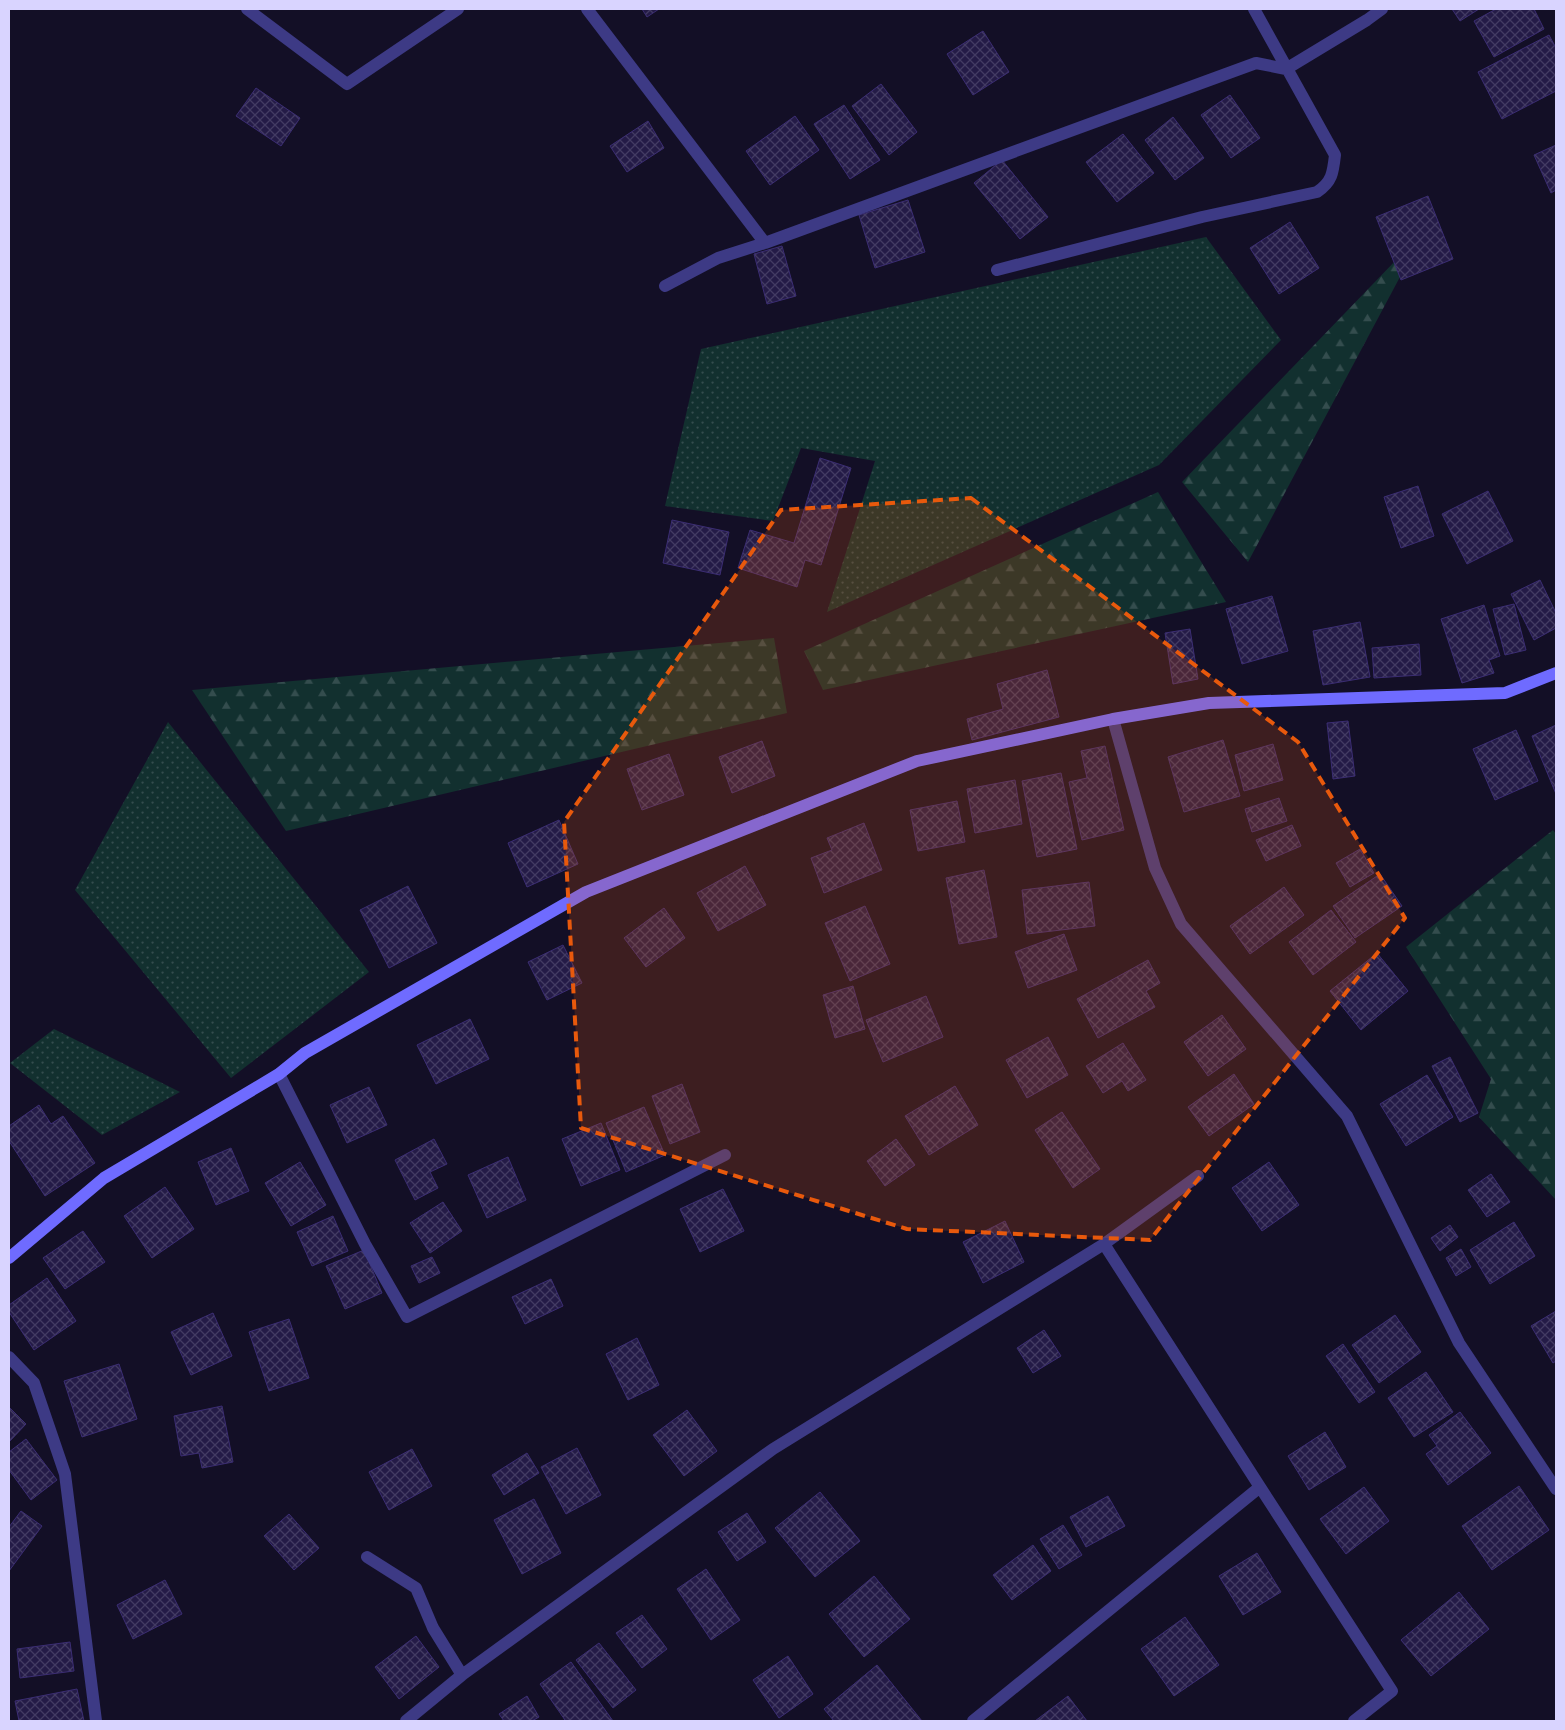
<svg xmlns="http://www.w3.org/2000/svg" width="1565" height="1730" font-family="'Archivo Narrow',sans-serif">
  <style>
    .forest { fill: url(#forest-firs) }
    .park { fill: url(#park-dots) }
    .building { fill: url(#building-cross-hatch); stroke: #3b2d73 }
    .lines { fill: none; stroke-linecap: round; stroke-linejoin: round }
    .street { stroke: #3d3a85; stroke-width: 12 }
    .secondary { stroke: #6f6bff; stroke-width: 12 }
    .marked { fill: #e8590c; fill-opacity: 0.2; stroke: #e8590c; stroke-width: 4; stroke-dasharray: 10 6; stroke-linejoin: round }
  </style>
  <defs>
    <pattern id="forest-firs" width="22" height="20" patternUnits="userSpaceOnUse" patternTransform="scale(1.25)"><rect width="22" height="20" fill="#12302f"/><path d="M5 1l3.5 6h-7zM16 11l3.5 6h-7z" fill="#344d4e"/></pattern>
    <pattern id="park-dots" width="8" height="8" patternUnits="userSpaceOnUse" patternTransform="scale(1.25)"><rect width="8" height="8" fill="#12302f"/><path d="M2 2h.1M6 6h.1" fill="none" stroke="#344d4e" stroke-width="1.8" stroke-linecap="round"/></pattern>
    <pattern id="building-cross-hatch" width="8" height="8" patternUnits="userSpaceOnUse" patternTransform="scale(1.25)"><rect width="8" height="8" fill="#241b47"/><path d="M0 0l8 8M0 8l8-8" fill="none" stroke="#433b63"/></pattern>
  </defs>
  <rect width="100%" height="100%" fill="#130f26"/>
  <path class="forest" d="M1425 230 1248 562 1182 482Z
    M1158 492 1226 602 823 690 804 651Z
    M774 638 787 713 286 831 192 690Z
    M1553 830 1556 834V1200L1479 1117 1491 1079 1406 947Z"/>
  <path class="park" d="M1206 237 1281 340 1159 465 827 612 875 461 801 448 773 521 665 506 701 349Z
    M168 722 369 972 231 1078 75 890Z
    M54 1029 180 1092 102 1135 10 1063Z"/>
  <path class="building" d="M642 9H659L647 17Z
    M1452 9H1479L1460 21Z
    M1496 9H1534L1544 29 1494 57 1474 21Z
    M983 31 1009 72 973 95 947 54Z
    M1549 35 1556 48V91L1502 119 1478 72Z
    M881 84 917 132 889 155 852 106Z
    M256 88 300 118 281 146 236 116Z
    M1230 95 1260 138 1231 158 1201 115Z
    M844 105 880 160 850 179 814 124Z
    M795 116 819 150 770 185 746 151Z
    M1173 117 1204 158 1175 180 1145 140Z
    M648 121 664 148 627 172 610 146Z
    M1123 134 1154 173 1117 202 1086 162Z
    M1556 145V190L1551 193 1534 155Z
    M1002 160 1048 217 1020 239 974 183Z
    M1428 196 1453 259 1401 280 1376 217Z
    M908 200 925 252 875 268 859 215Z
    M1290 222 1319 268 1279 294 1250 248Z
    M782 246 796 296 767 304 754 254Z
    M820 458 851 468 821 565 805 560 797 587 738 568 750 530 794 543Z
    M1418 486 1434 536 1401 548 1384 497Z
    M1488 491 1513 541 1467 564 1442 514Z
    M672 520 729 532 720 575 663 563Z
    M1540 580 1556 613V628L1534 640 1511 594Z
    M1272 596 1288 651 1242 664 1226 609Z
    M1514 604 1526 650 1505 655 1493 609Z
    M1484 605 1500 656 1489 660 1494 673 1462 683 1441 619Z
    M1360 622 1370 677 1323 685 1313 631Z
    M1190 629 1198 679 1173 684 1165 633Z
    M1419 644 1421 675 1374 678 1372 648Z
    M1047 670 1059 717 972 740 967 719 1003 709 997 684Z
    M1348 721 1355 776 1333 779 1327 723Z
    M1556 725V794L1532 736Z
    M1516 730 1538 781 1495 800 1473 749Z
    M1223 740 1240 796 1184 812 1168 757Z
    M762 741 775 776 732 793 719 757Z
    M1273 744 1283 780 1244 791 1235 755Z
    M1105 746 1124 830 1082 840 1069 782 1087 778 1081 751Z
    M669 754 684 795 642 810 627 769Z
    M1061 773 1077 849 1037 857 1022 781Z
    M1015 780 1022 824 975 833 967 789Z
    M1279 798 1287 821 1252 832 1245 809Z
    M957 801 965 842 918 851 910 810Z
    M559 820 578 864 527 887 508 843Z
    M864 823 882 870 824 893 811 858 832 850 827 838Z
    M1292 825 1301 846 1266 861 1256 840Z
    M1360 849 1374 873 1350 887 1336 863Z
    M745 866 766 905 718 931 697 893Z
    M984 870 997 937 959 944 946 878Z
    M1380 874 1402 906 1355 938 1333 906Z
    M1089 882 1095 926 1027 934 1022 890Z
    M408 886 437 943 389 968 360 910Z
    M1284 887 1304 915 1250 954 1230 926Z
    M865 906 890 964 850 981 825 923Z
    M664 908 685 938 646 967 624 938Z
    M1331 910 1356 942 1313 975 1289 942Z
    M1064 934 1077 970 1028 988 1015 952Z
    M563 945 582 983 547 1000 528 962Z
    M1377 953 1408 991 1361 1030 1330 991Z
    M1148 960 1160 983 1146 991 1155 1007 1098 1038 1077 999Z
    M853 986 865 1029 835 1038 823 995Z
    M926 996 943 1037 883 1062 866 1020Z
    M1222 1015 1246 1049 1208 1076 1184 1042Z
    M470 1019 489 1059 436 1084 417 1045Z
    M1048 1037 1068 1075 1027 1098 1006 1060Z
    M1123 1043 1146 1080 1128 1091 1122 1081 1103 1093 1086 1066Z
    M1450 1057 1478 1113 1460 1122 1432 1066Z
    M1234 1074 1254 1104 1209 1136 1188 1107Z
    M1427 1075 1453 1117 1406 1146 1380 1104Z
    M682 1084 700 1132 670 1144 652 1096Z
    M955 1086 978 1125 929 1155 905 1116Z
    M369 1087 387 1125 347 1143 330 1105Z
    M39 1105 51 1124 63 1116 95 1163 45 1196 9 1141V1126Z
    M644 1107 665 1155 626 1172 606 1123Z
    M1062 1112 1100 1169 1073 1188 1035 1130Z
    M601 1123 620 1170 581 1186 562 1139Z
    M434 1139 447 1164 430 1172 438 1188 415 1200 395 1160Z
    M896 1139 915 1165 885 1186 867 1161Z
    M231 1148 249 1191 216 1205 198 1162Z
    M508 1157 526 1200 487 1218 468 1175Z
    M300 1162 326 1205 291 1226 265 1183Z
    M1269 1162 1299 1205 1262 1231 1232 1188Z
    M1491 1174 1510 1202 1487 1217 1468 1190Z
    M165 1187 194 1229 152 1258 124 1216Z
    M723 1189 744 1231 700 1252 680 1209Z
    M443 1202 462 1231 430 1253 410 1223Z
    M333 1216 348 1251 312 1266 297 1232Z
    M1005 1221 1024 1262 983 1283 963 1242Z
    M1514 1222 1535 1256 1490 1284 1470 1250Z
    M1450 1225 1458 1237 1440 1251 1431 1238Z
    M83 1231 105 1262 65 1289 43 1258Z
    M1461 1249 1471 1267 1456 1276 1446 1258Z
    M364 1250 382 1293 345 1309 326 1266Z
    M432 1257 440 1273 419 1283 411 1266Z
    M47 1278 76 1321 34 1350 9 1312V1305Z
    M551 1279 563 1306 525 1324 512 1297Z
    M1556 1311V1361L1553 1363 1531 1326Z
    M213 1313 232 1356 191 1375 171 1332Z
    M1395 1315 1421 1352 1379 1383 1352 1345Z
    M289 1319 309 1378 269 1391 249 1332Z
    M1044 1330 1061 1356 1033 1373 1017 1348Z
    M637 1338 659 1385 628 1400 606 1354Z
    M1343 1344 1375 1392 1359 1403 1326 1356Z
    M119 1364 137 1419 82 1437 64 1381Z
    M1426 1372 1453 1412 1414 1437 1388 1398Z
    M222 1406 233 1462 202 1468 199 1453 181 1456 174 1416Z
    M9 1407 26 1424 9 1442Z
    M687 1410 717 1451 684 1476 653 1435Z
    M1460 1412 1491 1453 1448 1485 1426 1454 1437 1446 1429 1435Z
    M1325 1432 1346 1467 1309 1490 1288 1456Z
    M26 1439 57 1480 31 1500 9 1470V1452Z
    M577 1448 601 1495 566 1514 541 1467Z
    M412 1449 432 1486 389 1510 369 1472Z
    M527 1453 539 1473 504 1495 492 1475Z
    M1519 1486 1549 1530 1492 1570 1462 1526Z
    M1364 1487 1389 1521 1346 1554 1320 1519Z
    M820 1492 860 1541 815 1577 775 1528Z
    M1108 1496 1125 1526 1086 1547 1070 1517Z
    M534 1499 561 1553 522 1574 494 1520Z
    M21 1511 42 1526 9 1571V1527Z
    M747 1513 766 1542 737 1561 718 1532Z
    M289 1514 319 1548 294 1570 264 1536Z
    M1063 1525 1082 1555 1059 1569 1040 1539Z
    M1033 1545 1051 1571 1012 1600 993 1575Z
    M1257 1553 1281 1592 1243 1615 1219 1576Z
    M706 1569 740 1620 711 1640 677 1589Z
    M874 1576 910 1619 864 1657 829 1614Z
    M165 1580 182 1614 133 1639 117 1605Z
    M1459 1592 1489 1629 1431 1676 1401 1640Z
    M642 1615 667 1649 642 1668 616 1633Z
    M1185 1617 1219 1665 1174 1696 1141 1649Z
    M416 1636 439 1667 399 1699 375 1667Z
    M70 1642 74 1671 20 1678 17 1649Z
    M599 1643 636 1690 613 1708 576 1660Z
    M788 1656 813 1694 779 1718 753 1680Z
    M571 1662 613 1721H564L565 1720 540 1684Z
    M877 1665 922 1721H834L824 1709Z
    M77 1689 84 1721H19L15 1701Z
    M527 1696 539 1717 532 1721H504L499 1714Z
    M1068 1696 1087 1721H1035Z"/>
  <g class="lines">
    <path class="street" d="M247 9 347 84 458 9
      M587 9 765 243
      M997 270 1202 217 1317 192C1332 182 1333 173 1335 155L1254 9
      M665 286 718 258 765 243 1256 63 1286 69 1367 20 1382 9
      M1113 719 1155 868 1181 924 1347 1116 1459 1343 1556 1489
      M279 1074 365 1244 407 1317 725 1155
      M9 1357 34 1383 65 1474 96 1721
      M1260 1487 1392 1691 1354 1721
      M367 1557 416 1588 433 1628 462 1675
      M406 1721 462 1675 773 1449 1104 1244 1198 1176
      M973 1721 1260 1487 1104 1244"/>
    <path class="secondary" d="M9 1258 104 1178 279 1074 305 1053 586 892 917 761 1113 719 1209 703 1505 693 1556 673"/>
  </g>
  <path class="marked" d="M971 498 1298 742 1405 918 1150 1240 907 1229 581 1128 564 822 781 510Z"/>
  <rect width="1565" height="1730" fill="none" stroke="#d9d4ff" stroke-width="20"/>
</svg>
